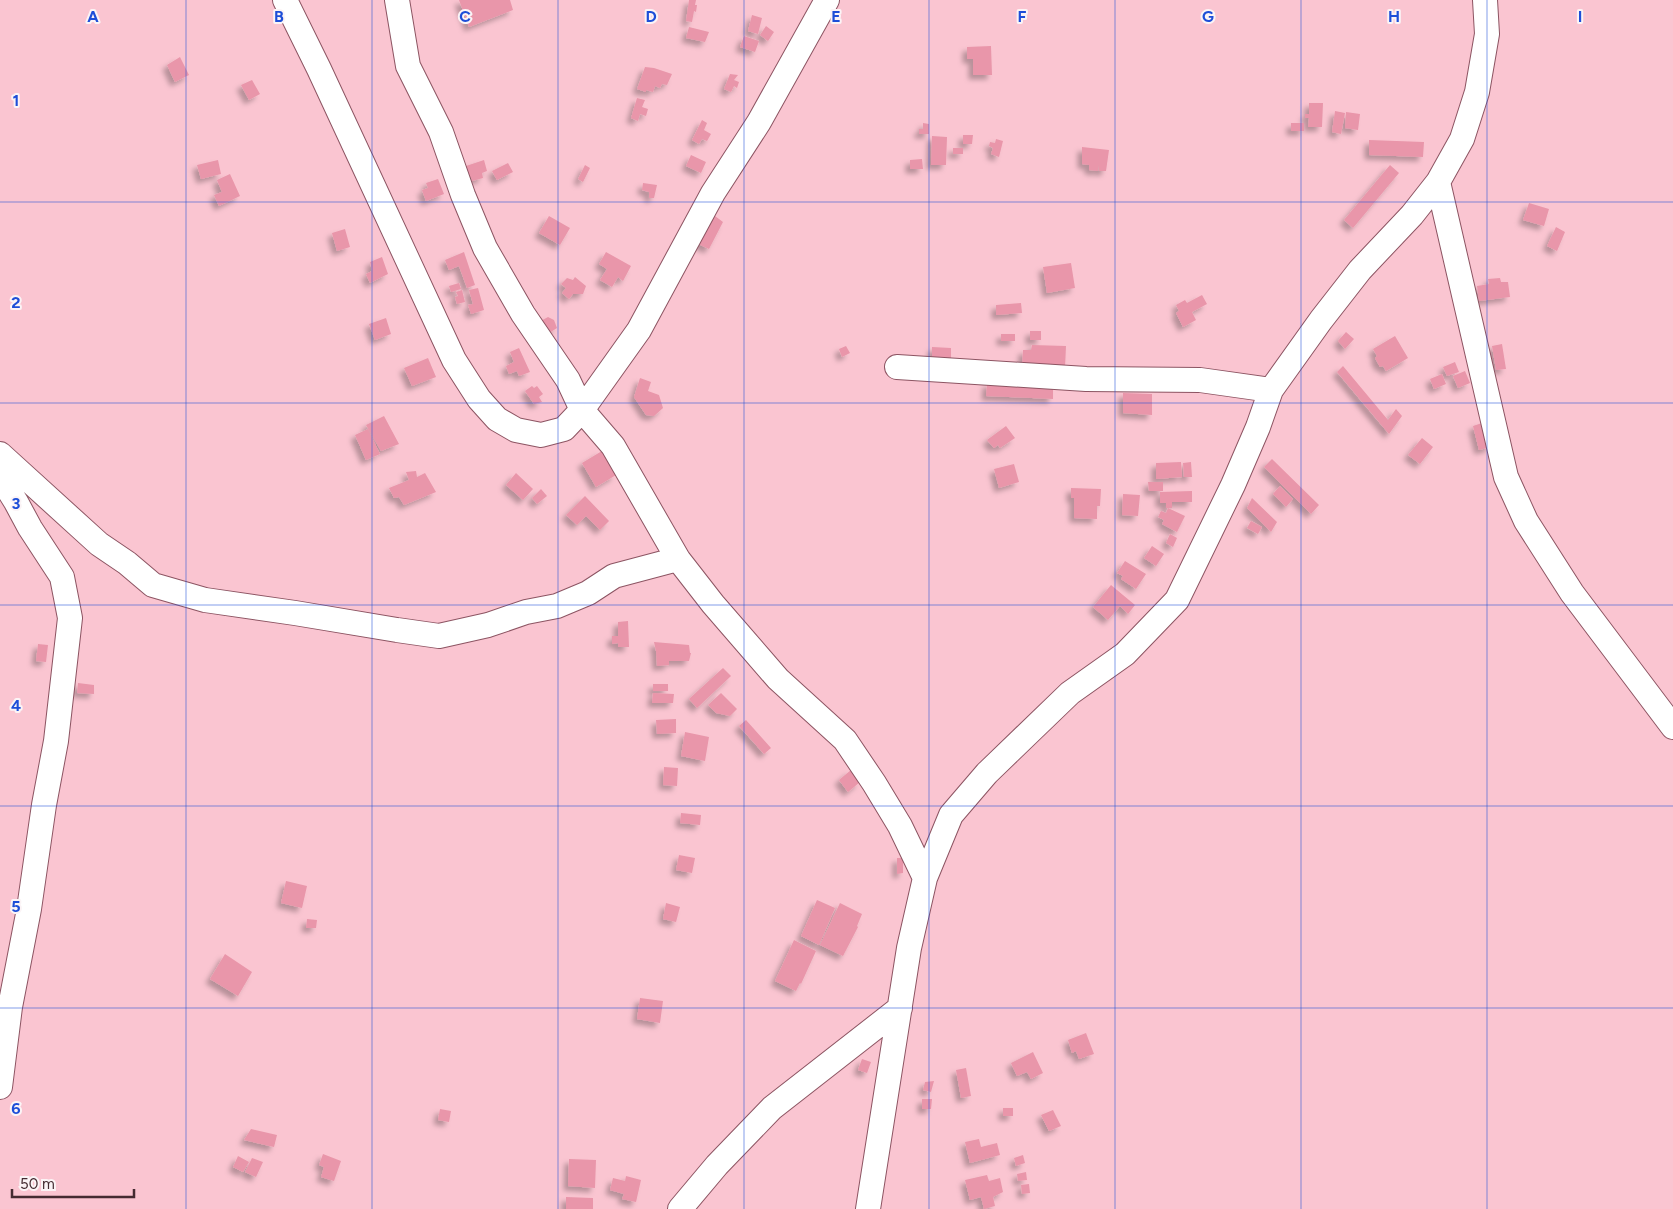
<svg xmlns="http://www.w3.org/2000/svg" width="1673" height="1209" font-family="Figtree,sans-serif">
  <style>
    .building { fill: #e996aa; filter: url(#shadow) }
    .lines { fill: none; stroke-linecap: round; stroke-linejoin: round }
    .minor-casing { stroke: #8c5462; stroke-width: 26 }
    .minor { stroke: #fff; stroke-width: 24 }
    .grid { fill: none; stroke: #1d4ed8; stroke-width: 1; stroke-opacity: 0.55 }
    .grid-label { font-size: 16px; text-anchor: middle; font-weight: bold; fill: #1d4ed8; stroke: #fbf4f6; stroke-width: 4; stroke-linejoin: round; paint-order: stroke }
  </style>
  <defs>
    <filter id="shadow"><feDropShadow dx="-4.5" dy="4.5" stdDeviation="2.5" flood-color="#0004"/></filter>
  </defs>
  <rect width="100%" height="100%" fill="#fac5d1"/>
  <path class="building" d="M459 0H510L513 10 469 27Z
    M689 0H696L695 5H697L696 12 694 11 692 22 686 21Z
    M752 15 762 18 758 34 748 31Z
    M766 26 774 32 768 41 760 35Z
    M689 27 709 32 705 42 686 38Z
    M744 36 759 41 755 52 740 47Z
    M991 46 992 75H973V59H967V47Z
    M180 57 189 75 175 82 167 65Z
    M645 67 654 68 672 74 667 85 662 84 660 88 655 86 653 92 646 90V92L637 89Z
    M730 74 738 75 734 80 739 82 737 88 734 86 731 92 724 89Z
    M252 80 260 94 249 100 241 85Z
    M637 98 645 100 642 107 648 109 646 116 640 114 638 121 631 118Z
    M1309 103H1323L1322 127H1308L1309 118H1305V114H1309Z
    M1335 111 1345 113 1341 134 1332 132Z
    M1346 112 1360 114 1358 130 1345 128Z
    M702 120 707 123 704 130 711 134 707 141 702 139 699 144 692 140Z
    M923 123 929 124V134H919V129H923Z
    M1291 123H1304V131H1291Z
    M963 135H973L972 144H963Z
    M932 136 947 137 946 165H931Z
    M996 139 1003 141 999 157 991 154 993 148 989 146 990 142 995 143Z
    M1369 140 1424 142 1423 157 1369 155Z
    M1082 147 1109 150 1106 171H1099V165L1098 171 1089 170V165L1082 164Z
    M953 148H963V154H953Z
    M691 155 706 162 701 173 686 166Z
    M922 159 923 169H910V160Z
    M218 160 221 174 201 179 197 165Z
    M484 160 487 171 482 173 483 178 472 181 471 177 466 178 463 167Z
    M508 163 513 172 497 180 492 171Z
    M585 165 590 168 583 182 578 179Z
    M1390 165 1399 173 1353 228 1344 220Z
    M230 174 240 196 219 206 214 195 222 192 217 180Z
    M438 179 444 194 426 201 422 190 428 188 426 183Z
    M643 183 657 185 654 198H649V192L642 190Z
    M1529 203 1549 209 1544 226 1523 220Z
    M711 213 723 222 709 249 694 242Z
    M549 216 570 228 560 245 539 233Z
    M1556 227 1565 232 1557 251 1547 246Z
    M345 229 350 247 337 251 332 233Z
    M464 252 475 285 467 288 459 266 449 270 445 260Z
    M606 252 631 266 623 281 618 277 612 287 600 280 607 269 599 264Z
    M382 257 388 274 370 283 366 274 372 271 370 262Z
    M1071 263 1075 288 1047 293 1043 267Z
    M575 277 586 286 583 294H573L569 299 562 293 566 288 561 284 567 278 573 280Z
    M1500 278 1501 282H1508L1510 297 1479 301 1477 286 1489 284 1488 279Z
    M459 283 461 289 451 292 449 286Z
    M478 288 484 310 471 314 468 305 473 304 469 290Z
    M462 290 465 302 457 304 455 297 458 296 456 292Z
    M1202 295 1207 304 1192 312 1196 320 1183 327 1176 313 1179 311 1176 305 1185 300 1187 303Z
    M1021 303 1022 313 996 315V305Z
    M548 317 554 320 557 328 549 333 537 323Z
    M386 318 391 334 375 340 369 324Z
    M1030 331H1041V340H1030Z
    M1346 332 1354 339 1345 349 1338 341Z
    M1001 334H1015V341H1001Z
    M1395 336 1408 358 1386 371 1383 366 1380 367 1375 358 1377 356 1373 349Z
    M1502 344 1506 369 1496 370 1492 346Z
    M1032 345 1066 346 1065 368 1022 367 1023 350H1031Z
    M846 346 850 353 842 357 839 349Z
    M932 347 951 348V364L932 359Z
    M519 348 530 372 519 376 517 371 509 374 506 366 514 362 510 352Z
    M428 358 436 377 412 386 404 368Z
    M1455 362 1459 372 1447 376 1443 367Z
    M1343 366 1388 420 1396 409 1402 416 1389 434 1337 372Z
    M1465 371 1470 383 1458 388 1453 376Z
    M1442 374 1446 384 1434 389 1430 379Z
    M640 378 651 382 648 391 659 395 663 408 654 416 646 415 634 397Z
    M987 383 1053 386V399L986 396Z
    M532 386 534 388 537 386 543 394 539 397 542 402 534 404 525 391Z
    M1123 393 1152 394V415L1123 413Z
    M384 416 399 444 381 451 366 425Z
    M1485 422 1491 447 1479 450 1473 426Z
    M1006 426 1015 438 1000 448 998 445 994 448 987 440Z
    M368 429 380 454 366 460 355 435Z
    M1422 438 1433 447 1420 464 1408 455Z
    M602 451 616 475 596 487 582 463Z
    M1272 459 1319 505 1311 514 1264 467Z
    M1181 462 1182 477 1156 479V463Z
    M1191 462 1192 477H1184L1183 463Z
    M1014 464 1019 482 999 488 994 469Z
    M416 471 417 477 425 473 436 492 404 505 399 497 394 498 389 488 409 480 406 472Z
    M516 473 533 489 523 500 506 485Z
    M1148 482H1163V491H1149Z
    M1280 486 1293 499 1286 507 1273 494Z
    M1071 488 1101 489 1100 506H1097V519L1074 518V498H1071Z
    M541 489 547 496 537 504 532 498Z
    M1192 491V502H1172V508H1166V503H1160V492Z
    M1123 494 1140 495 1138 516 1122 515Z
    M585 496 609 521 600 530 586 516 577 525 566 515Z
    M1252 498 1277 522 1271 532 1247 508Z
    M1168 508 1185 516 1177 532 1162 524 1164 520 1158 517 1161 511 1166 513Z
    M1251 521 1262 527 1258 534 1247 528Z
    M1170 534 1177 538 1173 547 1166 543Z
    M1152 546 1164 554 1156 566 1144 558Z
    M1125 561 1146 574 1136 589 1121 579 1123 576 1117 573Z
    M1111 585 1135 605 1128 614 1120 606 1108 620 1093 607Z
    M628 621 629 647H618V643L612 644V636H618V622Z
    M654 642 689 645 690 653H691L689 661H669V665L657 666 656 651Z
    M38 644 48 645 46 662 36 661Z
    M723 668 731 676 697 708 689 699Z
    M78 683 94 685V694L77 693Z
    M653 684H668V691H653Z
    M653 693 674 694 673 703H652Z
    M721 693 737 709 730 716 716 713 708 705Z
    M676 719V733L657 734 656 720Z
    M746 720 771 748 764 754 739 726Z
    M685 732 709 737 705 761 681 756Z
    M664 767 678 768 677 786 663 785Z
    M851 770 860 782 848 792 839 780Z
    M681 813 701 815 700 825 680 823Z
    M679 855 695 858 692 873 676 870Z
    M897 858H903V873L897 874Z
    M286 881 307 886 302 908 281 903Z
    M817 900 835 908 819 945 801 936Z
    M666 903 680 907 676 922 663 919Z
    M840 903 862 914 857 926 858 927 843 956 820 945Z
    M307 919 317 920 316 928H306Z
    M794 940 816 951 801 984 800 983 796 991 775 981Z
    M225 954 252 972 238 996 210 979Z
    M640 998 663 1001 660 1023 637 1019Z
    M1086 1033 1094 1054 1079 1059 1076 1051 1072 1053 1068 1040Z
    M1033 1052 1043 1073 1031 1079 1027 1072 1017 1076 1011 1063Z
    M862 1059 871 1062 867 1073 858 1070Z
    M966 1068 971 1096 961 1098 956 1070Z
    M934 1081 931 1092 923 1090 925 1082Z
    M922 1099H932L931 1109H922Z
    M1003 1108H1013V1116H1003Z
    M440 1109 451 1111 449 1122 438 1120Z
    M1053 1110 1061 1126 1049 1131 1041 1115Z
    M251 1129 277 1135 274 1147 244 1140Z
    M979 1139 981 1147 997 1143 1000 1155 970 1163 965 1142Z
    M323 1154 341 1161 334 1181 321 1177 324 1167 319 1165Z
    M1023 1155 1025 1163 1016 1166 1014 1158Z
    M238 1156 249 1162 243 1172 233 1167Z
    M252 1158 263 1162 256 1177 245 1172Z
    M569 1159 596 1160 595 1188 568 1186Z
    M1026 1172 1027 1180 1018 1181 1017 1174Z
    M987 1175 989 1181 1000 1178 1003 1192 993 1197 995 1206 984 1209 981 1197 970 1200 965 1180Z
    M626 1176 641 1180 636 1202 622 1199 624 1194 610 1190 613 1178 625 1181Z
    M1029 1184 1030 1193 1022 1194 1021 1185Z
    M566 1197 593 1198V1209H566Z"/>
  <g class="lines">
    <defs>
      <path id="minor" d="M285 0 319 69 454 360 479 399 497 419 516 430 541 435 564 429 582 410 639 330 713 193 759 122 827 0
        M397 0 408 66 441 132 463 195 485 248 523 314 568 380 582 410 613 446 678 559 713 604 778 679 845 740 874 783 900 826 925 878
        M1438 182 1506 477 1526 521 1572 593 1673 727
        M897 367 1086 379 1200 380 1271 390
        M0 454 99 544 127 563 153 585 205 600 295 613 397 630 439 636 488 625 526 612 557 606 588 593 614 576 678 559
        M0 476 16 502 30 528 62 577 70 618 56 741 44 805 29 909 10 1007 0 1087
        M680 1209 717 1165 772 1108 900 1008
        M868 1209 909 948 925 878 951 815 987 773 1070 693 1125 654 1177 600 1233 485 1258 427 1271 390 1321 320 1360 270 1412 215 1438 182 1462 139 1477 92 1487 34 1485 0"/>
    </defs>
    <use href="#minor" class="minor-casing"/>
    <use href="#minor" class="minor"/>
  </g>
  <path class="grid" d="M186 0V1209M372 0V1209M558 0V1209M744 0V1209M929 0V1209M1115 0V1209M1301 0V1209M1487 0V1209M0 202H1673M0 403H1673M0 605H1673M0 806H1673M0 1008H1673"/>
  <g class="grid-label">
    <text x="93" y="22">A</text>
    <text x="279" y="22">B</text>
    <text x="465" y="22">C</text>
    <text x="651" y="22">D</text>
    <text x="836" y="22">E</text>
    <text x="1022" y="22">F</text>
    <text x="1208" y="22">G</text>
    <text x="1394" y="22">H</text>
    <text x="1580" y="22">I</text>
    <text x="16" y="106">1</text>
    <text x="16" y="308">2</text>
    <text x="16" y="509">3</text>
    <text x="16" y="711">4</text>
    <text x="16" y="912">5</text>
    <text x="16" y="1114">6</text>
  </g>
  <path d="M12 1189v8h122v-8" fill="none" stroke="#442b31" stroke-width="2.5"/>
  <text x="20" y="1189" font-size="15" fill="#442b31" stroke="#fbf4f6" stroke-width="4" paint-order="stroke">50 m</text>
</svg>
